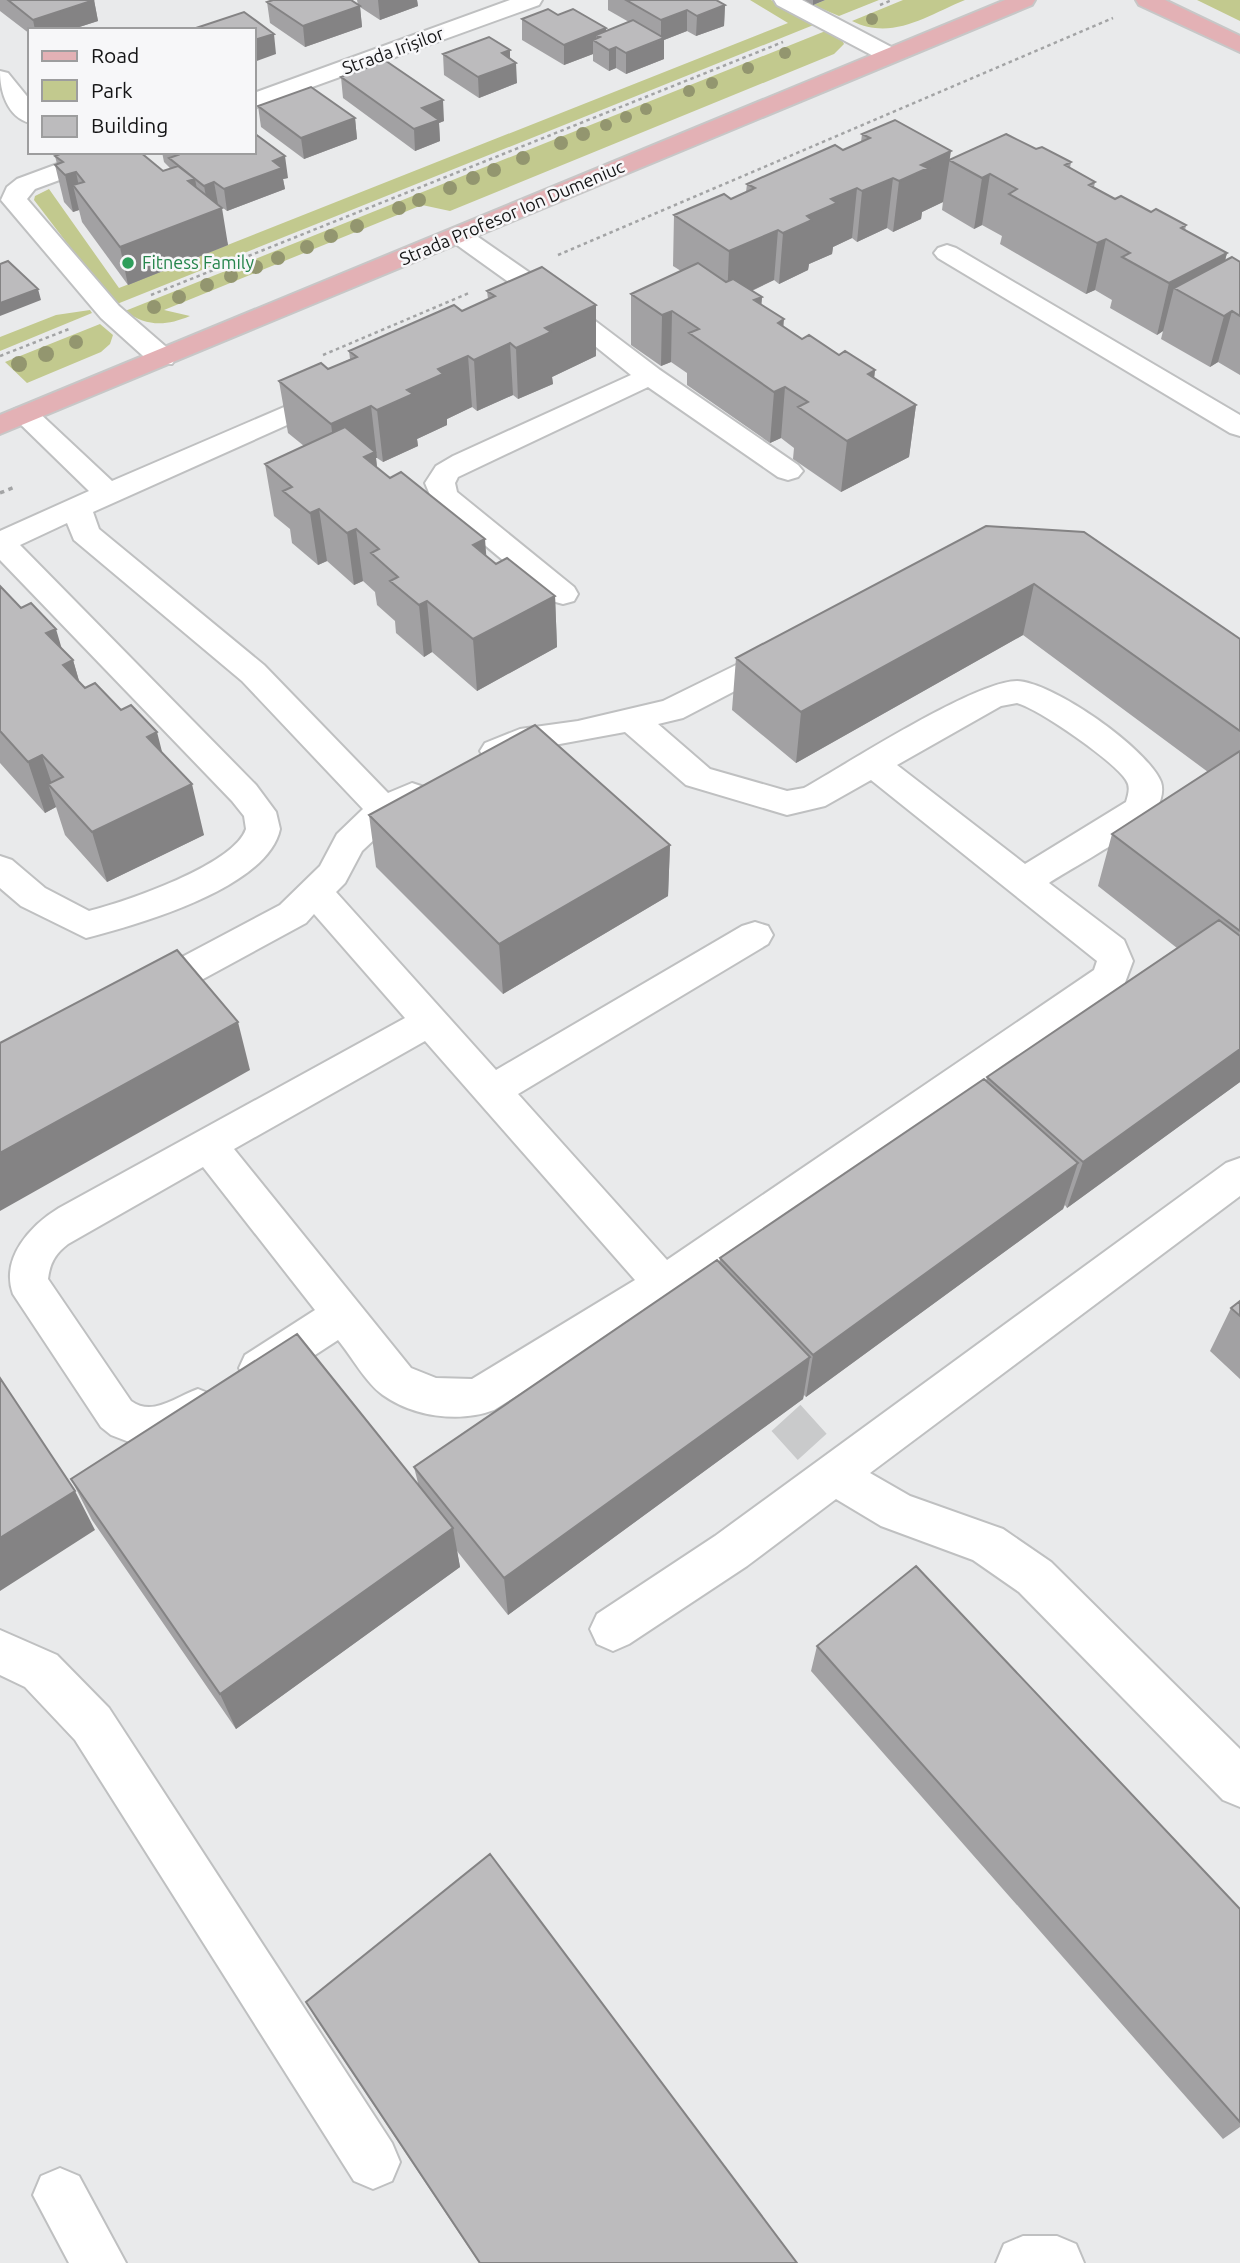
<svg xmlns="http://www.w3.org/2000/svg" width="1240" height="2263" font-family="Ubuntu,sans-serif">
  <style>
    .green { fill: #c2c98e }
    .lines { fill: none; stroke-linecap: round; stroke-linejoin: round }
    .minor-tunnel { stroke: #c9cacb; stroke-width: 39; stroke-dasharray: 39 19; stroke-linecap: butt }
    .minor-casing { stroke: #bfc0c1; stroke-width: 4 }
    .major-casing { stroke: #c7c7c7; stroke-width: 4 }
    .path-far1 { stroke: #a3a4a5; stroke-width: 2.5; stroke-dasharray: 3.5 3.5; stroke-linecap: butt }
    .path { stroke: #a3a4a5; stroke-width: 3.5; stroke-dasharray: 4.5 4.5; stroke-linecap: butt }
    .minor { fill: #fff; fill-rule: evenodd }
    .major { fill: #e3b1b5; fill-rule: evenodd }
    .tree { fill: #93966f }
    .wall { fill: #a2a1a3 }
    .shaded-wall { fill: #848384 }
    .building { fill: #bcbbbd; stroke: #848384; stroke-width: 2 }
    .leisure-dot { fill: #2e9e5b; stroke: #f7f7f9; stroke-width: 2.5 }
    .labels { text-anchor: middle; stroke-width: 5; stroke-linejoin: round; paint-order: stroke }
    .far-street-label { font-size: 18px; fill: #151516; stroke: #f7f7f9 }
    .far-leisure-label { font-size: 18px; fill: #27864d; stroke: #f7f7f9; text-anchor: start }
  </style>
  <rect width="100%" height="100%" fill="#e9eaeb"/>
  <path class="green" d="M750 0H771L816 24 117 304 106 294 34 200 35 196 49 189 119 288 788 23Z
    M825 0H879L839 16 813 5Z
    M903 0H965C926 16 892 41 852 21Z
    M1197 0H1240V21Z
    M828 30 841 38 844 44 834 54 450 211 422 205 164 310 190 316C166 326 147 327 125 311Z
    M90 310 92 313 0 351V337L56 315Z
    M100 324 113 335 110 344 101 352 27 383 5 362Z"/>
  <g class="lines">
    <path class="minor-tunnel" d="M747 1375 835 1472"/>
    <defs>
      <path id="minor" d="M510 0H542L539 5 254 108V93Z
        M774 0H802L897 50 901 55 897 60H881L777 5Z
        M0 71 8 73 30 100V123C7 117 0 91 0 71Z
        M90 152H125L122 157 35 189 27 199 119 306 172 352 176 358 172 364H152L101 318 1 200 7 187 17 179Z
        M459 227 468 230 543 282 547 298H565L660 370 798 465 803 471 798 477 788 480 778 477 648 387 458 477 455 483 457 492 574 587 578 594 574 601 563 604 552 601 433 502 425 483 436 466 453 456 631 375 544 305 524 318H506L502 312 521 297V291L450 240 446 235 450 230Z
        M947 245 956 248 1240 415V436L1230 433 938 258 934 253 938 248Z
        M333 386 343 388 347 394 343 400 93 512 99 529 264 665 388 793 412 783 424 787 429 795 424 803 396 819 362 851 345 883 336 892 496 1070 742 926 755 922 768 926 773 935 768 944 518 1094 667 1260 1094 970 1097 961 871 780 825 806 787 815 686 785 625 732 527 750 497 762 485 759 480 751 485 743 520 729 578 721 663 701 781 643 792 647 797 654 792 661 683 718 658 724 710 769 787 791 804 788C847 764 975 681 1017 681 1053 682 1148 749 1161 782 1164 791 1161 800 1157 808 1149 827 1070 869 1049 883L1124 940 1133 961 1123 988 677 1296 494 1410C460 1423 414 1417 383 1395 366 1383 352 1357 338 1340L275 1381 260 1386 245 1381 239 1368 245 1355 315 1310 203 1167 68 1244C55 1254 50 1263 48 1279L131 1401C153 1417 175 1397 198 1389L213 1395 219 1408 213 1421 157 1446 137 1445 111 1435 101 1427 13 1294C0 1258 31 1225 59 1208L405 1018 314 914 306 923 159 1003 146 1007 133 1003 128 993 133 983 280 905 320 866 337 834 363 809 242 681 74 540 67 523 20 545 256 785 276 812 280 829C268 888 137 925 86 938L21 906 0 888V856L12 860 45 888 89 911C125 902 234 865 246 829L244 816 232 801 0 560V531L89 491 11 415 15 409 25 407 35 409 112 481ZM1017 703C1039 709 1114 761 1126 780 1131 787 1128 795 1126 802L1025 864 897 765 1001 706ZM425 1041 635 1280 472 1379 436 1378 411 1368 234 1149Z
        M1240 1158V1196L870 1473 910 1496 1003 1529 1051 1562 1240 1749V1807L1223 1800 1019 1592 973 1560 881 1526 836 1499 747 1566 629 1644 613 1651 597 1644 590 1629 597 1614 715 1536 1226 1163Z
        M0 1630 57 1655 109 1708 392 2143 400 2162 392 2181 373 2189 354 2181 75 1740 25 1687 0 1675Z
        M60 2168 79 2176 126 2263H69L33 2195 41 2176Z
        M1023 2236H1057L1076 2244 1084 2263H996L1004 2244Z"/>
      <path id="major" d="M1005 0H1035L1032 5 0 434V415Z
        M1136 0H1165L1240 36V52L1139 5Z"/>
    </defs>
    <use href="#minor" class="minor-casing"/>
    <use href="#major" class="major-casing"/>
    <path class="path-far1" d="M880 5 892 0
      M558 255 1113 18
      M151 295 783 42
      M323 355 469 293
      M0 356 69 329"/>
    <path class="path" d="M0 493 15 487"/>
    <use href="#minor" class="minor"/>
    <use href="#major" class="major"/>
  </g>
  <g class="tree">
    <circle cx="872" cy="19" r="6"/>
    <circle cx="785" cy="53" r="6"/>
    <circle cx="748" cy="68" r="6"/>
    <circle cx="712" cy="83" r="6"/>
    <circle cx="689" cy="91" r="6"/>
    <circle cx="646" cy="109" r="6"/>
    <circle cx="626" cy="117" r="6"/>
    <circle cx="606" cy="125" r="6"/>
    <circle cx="583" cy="134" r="7"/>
    <circle cx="561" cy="143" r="7"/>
    <circle cx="523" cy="158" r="7"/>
    <circle cx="494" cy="170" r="7"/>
    <circle cx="473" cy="178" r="7"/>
    <circle cx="450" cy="188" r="7"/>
    <circle cx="419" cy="200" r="7"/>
    <circle cx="399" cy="208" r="7"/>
    <circle cx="357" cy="226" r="7"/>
    <circle cx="331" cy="236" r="7"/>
    <circle cx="307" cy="247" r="7"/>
    <circle cx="278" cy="258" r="7"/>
    <circle cx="256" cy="267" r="7"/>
    <circle cx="231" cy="276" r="7"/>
    <circle cx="207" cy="285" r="7"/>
    <circle cx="179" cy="297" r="7"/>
    <circle cx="154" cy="307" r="7"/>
    <circle cx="76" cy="342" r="7"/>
    <circle cx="46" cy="354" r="8"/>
    <circle cx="19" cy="364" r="8"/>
  </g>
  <path class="wall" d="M0 0H94L98 21 70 30H30V34L0 11Z
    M357 0H417L418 6 380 20 360 7 362 27 305 47 270 23 267 2 358 5Z
    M608 0H716L725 5 724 26 696 36 687 31 664 40V59L626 74 616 68 609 71 593 61V54L564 65 522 40V19L606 28V31L629 22 608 10Z
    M805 0H825L813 5Z
    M510 50V58L517 83 479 98 444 75 443 54Z
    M341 77 444 121 439 123 440 141 415 151 343 98Z
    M258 106 355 118 357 139 304 159 261 127Z
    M862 134 950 159 1036 149 1071 162 1070 168 1095 182 1094 187 1115 199 1186 225 1185 231 1227 253 1225 261 1240 262V375L1218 362 1210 367 1161 339 1163 331 1157 335 1110 308 1112 300 1095 290 1086 294 1000 244 1002 236 982 225 974 229 942 210 943 202 922 212 921 219 893 232 887 228 857 242 852 238 833 247 832 254 809 264 808 270 779 284 774 280 752 291 762 297 761 304 783 327 802 339 875 370 874 378 916 405 909 457 841 492 793 459 794 448 781 438 770 443 687 385V373L671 362 661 366 631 345V294L681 271 673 266 674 215 731 199 746 192 747 184 843 150 861 142Z
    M162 152H254L288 178 283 179 285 189 227 211 218 204H217L228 245 128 285 82 222 79 210 73 212 64 202 55 165 57 164 55 156 163 171 171 169 164 162Z
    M487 291 596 305V356L552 377 553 384 518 399 513 395 477 411 472 407 447 419V425L417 439 418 446 383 462 377 458H376L377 468 496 564 555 596 557 647 477 691 432 652 424 657 396 633 395 621 377 605 375 592 363 581 354 585 327 561 318 565 292 543 290 529 274 516 265 464 304 446 288 433 279 381 328 369 350 359 349 351 462 311 488 299Z
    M986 526 1240 639V1082L1067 1208 1065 1205 1063 1209 806 1397 804 1395 803 1399 508 1615 457 1551 460 1567 236 1729 92 1520 71 1479 418 1483 414 1467 719 1263 720 1258 986 1081 987 1077 1177 948 1098 886 1112 834 1208 772 1023 635 796 763 732 710 736 658Z
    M0 586 73 660 79 681 85 688 162 753 204 835 107 882 65 835 56 807 45 813 0 763Z
    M369 815 670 845 668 896 503 994 376 867Z
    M1240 1301V1379L1210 1351 1231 1308Z
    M817 1646 1240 1909V2127L1223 2139 811 1671Z
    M306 2002 797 2263H479L316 2019Z"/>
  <path class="shaded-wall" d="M94 0 98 21 70 30H35L33 20Z
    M378 0H417L418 6 380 20Z
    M813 0H825L813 5Z
    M725 5 724 26 696 36 697 16Z
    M360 6 362 27 305 47 303 26Z
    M687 10V31L664 40V59L626 74V53L661 40V20Z
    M606 28V48L600 37 596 35V42L593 40V54L564 65V45Z
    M274 34 276 54 254 62V40Z
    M616 47V68L609 71V50Z
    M510 50V65L516 63 517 83 479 98 478 77 502 53Z
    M443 100 444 121 439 123 440 141 415 151 414 129 422 108Z
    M355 118 357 139 304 159 301 138Z
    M951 151 943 202 922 212 921 219 893 232 899 181 921 165Z
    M285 156 288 178 283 179 285 189 227 211 224 189 273 161Z
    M76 172 81 196 73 185 79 210 73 212 65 175Z
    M990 174 982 225 974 229 982 178Z
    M893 178 887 228 857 242 862 191Z
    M195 179 202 215 188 181Z
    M214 182 218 204 208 207 204 186Z
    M857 188 852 238 833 247 832 254 809 264 808 270 779 284 783 233 831 199Z
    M222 208 228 245 128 285 120 247Z
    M778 230 774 280 727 302 729 251Z
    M1106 239 1095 290 1086 294 1097 243Z
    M1227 253 1213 304 1174 288 1163 331 1157 335 1169 283Z
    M38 289 41 300 0 316V303Z
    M762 297 758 348 754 300Z
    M596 305V356L552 377 553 384 518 399 516 348 545 328Z
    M672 311 671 362 661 366 662 315Z
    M1232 311 1218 362 1210 367 1224 316Z
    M784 319 780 371 778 323Z
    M510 343 513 395 477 411 474 360Z
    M468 356 472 407 447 419V425L417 439 418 446 383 462 377 410 438 369Z
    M875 370 869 422 868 374Z
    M785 387 781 438 770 443 774 392Z
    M916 405 909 457 841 492 847 441Z
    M371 406 377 458H376L381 504 338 476 331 424Z
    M319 509 327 561 318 565 310 513Z
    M356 529 363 581 354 585 347 533Z
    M485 539 489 591 473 545Z
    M1034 584 1023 635 796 763 801 712Z
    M555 596 557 647 477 691 473 639Z
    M427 601 432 652 424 657 419 605Z
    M56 629 66 663 73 660 88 712 46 633Z
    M157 732 170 783 147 737Z
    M42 755 54 790 48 784 56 807 45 813 28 762Z
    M192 784 204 835 107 882 92 832Z
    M670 845 668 896 503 994 499 944Z
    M238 1022 250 1070 0 1211V1153Z
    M1240 1049V1082L1067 1208 1083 1162Z
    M1078 1163 1063 1209 806 1397 813 1355Z
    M810 1357 803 1399 508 1615 504 1578Z
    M75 1491 95 1530 0 1591V1538Z
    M453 1528 460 1567 236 1729 220 1694Z"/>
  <path class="building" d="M8 0H94L33 20Z
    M273 0H351L360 6 303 26 267 2Z
    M626 0H716L725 5 697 16 687 10 661 20Z
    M548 9 558 15 573 9 606 28 564 45 522 19Z
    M244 12 274 34 254 40V30H194L193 29Z
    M633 20 664 38 626 53 616 47 609 50 593 40 600 37 596 35Z
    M489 37 510 50 502 53 516 63 478 77 443 54Z
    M386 61 443 100 422 108 439 120 414 129 341 77Z
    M311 87 355 118 301 138 258 106Z
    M895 120 951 151 921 165 928 168 899 181 893 178 862 191 857 188 831 199 837 203 807 216 812 220 783 233 778 230 729 251 674 215 724 194 731 199 755 188 747 184 835 145 843 150 870 138 862 134Z
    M254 133 285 156 273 161 282 168 224 189 214 182 204 186 169 158 178 155 174 152H254Z
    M1006 134 1036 149 1042 147 1071 162 1065 165 1095 182 1089 185 1115 199 1121 196 1151 212 1156 209 1186 225 1181 228 1227 253 1169 283 1122 257 1130 253 1106 239 1097 243 1009 194 1017 189 990 174 982 178 949 160Z
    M65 152H140L163 171 178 166 195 179 188 181 222 208 120 247 73 185 84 182 76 172 65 175 55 165 63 162 55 156Z
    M1232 257 1240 262V316L1232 311 1224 316 1174 288Z
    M8 261 38 289 0 303V264Z
    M698 263 726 282 733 279 762 297 754 300 784 319 778 323 802 339 809 335 839 355 845 351 875 370 868 374 916 405 847 441 798 407 808 402 785 387 774 392 689 333 699 329 672 311 662 315 631 294Z
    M542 267 596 305 545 328 551 332 516 348 510 343 474 360 468 356 438 369 443 374 407 390 413 394 377 410 371 406 331 424 279 381 321 363 328 369 357 357 349 351 454 305 462 311 495 296 487 291Z
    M345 427 375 452 364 457 390 478 401 472 485 539 473 545 485 555 496 564 507 558 555 596 473 639 427 601 419 605 390 581 398 577 371 553 379 549 356 529 347 533 319 509 310 513 283 491 292 487 265 464Z
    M986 526 1084 532 1240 639V731L1034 584 801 712 736 658Z
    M0 586 21 608 31 603 56 629 46 633 73 660 63 665 85 688 95 683 121 710 131 705 157 732 147 737 192 784 92 832 48 784 63 777 42 755 28 762 0 731Z
    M535 725 670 845 499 944 369 815Z
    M1240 751V931L1112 834Z
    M1219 920 1240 936V1049L1083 1162 987 1077Z
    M177 950 238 1022 0 1153V1043Z
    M984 1079 1078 1163 813 1355 720 1258Z
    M717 1260 810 1357 504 1578 414 1467Z
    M1240 1301V1316L1231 1308Z
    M297 1334 453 1528 220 1694 71 1479Z
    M0 1378 75 1491 0 1538Z
    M916 1566 1240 1909V2122L817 1646Z
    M490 1854 797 2263H480L306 2002Z"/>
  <circle class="leisure-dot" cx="128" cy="263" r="7"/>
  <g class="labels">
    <g class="far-street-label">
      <text transform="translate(393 51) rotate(-20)" y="6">Strada Irișilor</text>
      <text transform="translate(512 213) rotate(-23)" y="6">Strada Profesor Ion Dumeniuc</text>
    </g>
    <g class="far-leisure-label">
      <text x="142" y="269">Fitness Family</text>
    </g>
  </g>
  <rect x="28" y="28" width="228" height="126" fill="#f7f7f9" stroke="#9d9d9e" stroke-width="2"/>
  <rect x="42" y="51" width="35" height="10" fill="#e3b1b5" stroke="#9d9d9e" stroke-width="2"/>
  <text x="91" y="63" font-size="21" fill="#151516">Road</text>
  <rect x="42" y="80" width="35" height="21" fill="#c2c98e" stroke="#9d9d9e" stroke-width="2"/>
  <text x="91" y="98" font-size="21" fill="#151516">Park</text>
  <rect x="42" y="116" width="35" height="21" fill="#bcbbbd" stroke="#9d9d9e" stroke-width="2"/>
  <text x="91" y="133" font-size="21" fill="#151516">Building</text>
</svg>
